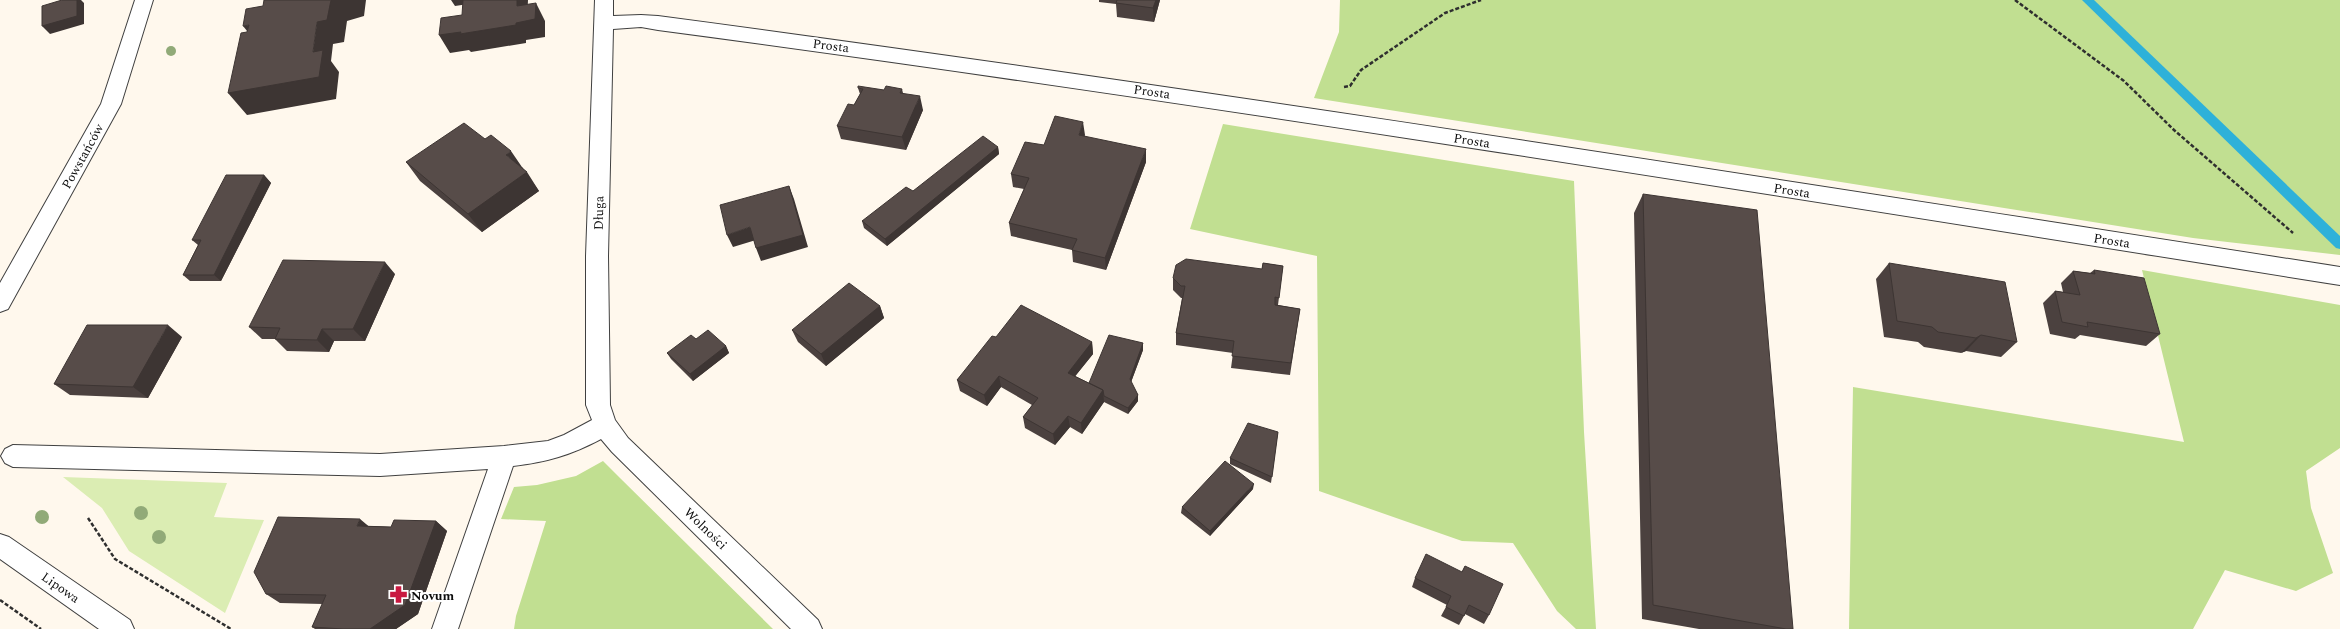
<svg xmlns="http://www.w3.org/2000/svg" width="2340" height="629" font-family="Spectral,serif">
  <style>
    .green { fill: #dbedb3 }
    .forest { fill: #c1df91 }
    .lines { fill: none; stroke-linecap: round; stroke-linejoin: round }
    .stream { fill: #2eb1d9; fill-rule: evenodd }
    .minor-casing { stroke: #404040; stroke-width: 2 }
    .path { stroke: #2f2f2f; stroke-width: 2.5; stroke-dasharray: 4 2; stroke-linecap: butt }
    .minor { fill: #fff; fill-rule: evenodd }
    .tree { fill: #91aa78 }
    .wall { fill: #4b413f }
    .shaded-wall { fill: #3d3533 }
    .building { fill: #574c49; stroke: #3d3533 }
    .labels { text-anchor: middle; stroke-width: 4; stroke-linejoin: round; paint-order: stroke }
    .street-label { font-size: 13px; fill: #0d0d0d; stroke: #fff }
    .poi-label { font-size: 13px; font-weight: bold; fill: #0d0d0d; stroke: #fff; text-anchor: start }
  </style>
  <rect width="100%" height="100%" fill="#fff8ed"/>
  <path class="green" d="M63 477 227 483 214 517 264 520 225 613 129 551 102 508Z"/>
  <path class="forest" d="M1340 0H2340V255L2193 238 1314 98 1339 32Z
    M1223 124 1574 181 1584 432 1596 629H1576L1557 611 1513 543 1462 541 1319 491 1317 256 1190 229Z
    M2142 270 2340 305V448L2306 471 2311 508 2333 573 2296 591 2225 570 2193 629H1849L1853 387 2184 442Z
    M603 461 620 478 773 629H514L516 616 546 521 501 519 514 487 537 485 576 476Z"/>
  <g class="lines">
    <path class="stream" d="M2082 0H2094L2340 236V249L2336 248Z"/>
    <defs>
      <path id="minor" d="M135 0H153L121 104 8 309 0 312V283L101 104Z
        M595 0H613V16L641 15 658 16C1220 91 1780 180 2340 267V285C1780 196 1220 105 658 30L641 27 613 29 608 256 610 405 615 420 628 438 818 620 822 629H791L612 452 601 439C571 455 547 462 513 466L458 629H432L488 469 380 476 13 467 5 463 1 456 5 449 13 445 380 454 504 446 548 441 564 435 592 420 586 405V256Z
        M0 534 9 537 130 620 134 629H99L0 559Z"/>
    </defs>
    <use href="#minor" class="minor-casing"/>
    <path class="path" d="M2015 0 2124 81 2174 130 2293 233
      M1344 87 1350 86 1361 70 1445 13 1481 0
      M88 518 115 559 231 629
      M0 600 41 629"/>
    <use href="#minor" class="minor"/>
  </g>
  <g class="tree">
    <circle cx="171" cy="51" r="5"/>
    <circle cx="141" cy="513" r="7"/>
    <circle cx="42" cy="517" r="7"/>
    <circle cx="159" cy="537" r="7"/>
  </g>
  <path class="wall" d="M1099 0H1160L1154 22 1117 17 1116 4 1099 2Z
    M858 88 884 90 902 89 903 93 923 110 906 150 841 139 837 126 854 105 860 94Z
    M1085 135 1084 136 1146 162 1106 270 1073 262 1072 250 1011 236 1009 223 1024 189 1013 187 1011 174 1044 145Z
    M998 147 999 154 887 246 864 228 862 221Z
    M406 162 522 167 539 191 482 232 420 181Z
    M264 175 271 183 221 281H190L183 275 198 245 192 240Z
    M1643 194 1793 629H1699L1642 619 1634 213Z
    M1263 263 1283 266 1278 305 1300 309 1290 375 1231 368 1233 353 1176 345V333L1182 298H1181L1173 290V278L1262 269Z
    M1889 263 2017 342 2001 357 1966 351 1961 353 1924 347 1918 342 1884 337 1876 279Z
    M2094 270 2160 334 2146 346 2080 335 2075 339 2050 334 2043 303 2055 291 2063 292 2061 283 2073 271 2090 273Z
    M395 274 365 341H334L329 352 287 351 275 339H262L249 327Z
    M880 306 884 318 826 366 798 342 792 330Z
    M182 337 148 398 70 395 54 384Z
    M996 337 1092 342 1093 354 1075 376 1089 383 1143 343V350L1131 382 1138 395V401L1128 414 1104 402 1082 434 1070 427 1055 445 1025 428 1023 417 1032 405 1001 387 987 406 960 391 957 380Z
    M696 339 726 346 729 353 693 381 671 359 667 353Z
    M1278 432 1271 483 1230 464V458Z
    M1253 489 1210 536 1181 513 1182 507Z
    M436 521 447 531 418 614 396 629H315L312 627 323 604 280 603 266 594 369 526 391 527Z
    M1465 566 1489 615 1484 624 1465 614 1459 625 1441 616 1447 605 1412 587 1415 578 1462 572Z"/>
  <path class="shaded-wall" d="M77 0H81L84 3V24L50 34 42 26Z
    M331 0H366L364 16 347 21 344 42 333 44 331 61 339 72 336 99 247 115 228 93 313 52 317 22Z
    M451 0H474L475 3 455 6Z
    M517 0H528L527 21 536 3 545 21V37L526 40V43L471 52 469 50 450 53 439 35 517 6Z
    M1156 0H1160L1154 22 1153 8Z
    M249 25 261 48 243 26Z
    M920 96 923 110 906 150 902 137Z
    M1083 122 1085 135 1080 148 1079 135Z
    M998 147 999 154 887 246 885 239Z
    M1146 149V162L1106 270 1105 258Z
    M511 151 524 170 506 155Z
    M527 172 539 191 482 232 468 214Z
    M264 175 271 183 221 281 214 275Z
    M789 186 794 199 808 247 761 261 756 248Z
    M750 227 756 240 733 247 727 235Z
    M385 262 395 274 365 341 353 329Z
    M880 306 884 318 826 366 821 354Z
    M168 325 182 337 148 398 133 387Z
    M322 329 334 341 329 352 317 340Z
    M1981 335 1966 351 1961 353 1976 338Z
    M1092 342 1093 354 1069 384 1068 373Z
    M1143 343V350L1130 385V379Z
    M726 346 729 353 693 381 690 374Z
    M999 376 1001 387 987 406 984 395Z
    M1103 390 1104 402 1082 434 1081 423Z
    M1138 395V401L1128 414V408Z
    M1068 416 1070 427 1055 445 1053 434Z
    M1254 484 1253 489 1210 536V531Z
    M360 519 372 529 357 526Z
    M436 521 447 531 418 614 396 629H370Z"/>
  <path class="building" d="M62 0H77V16L42 26V6Z
    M264 0H331L327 20 317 22 313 52 323 50 319 77 228 93 241 33 247 32 249 25 243 26 246 9 263 6Z
    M463 0H517V6L536 3 535 19 516 23V25L460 34 461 32 439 35 441 18 462 15Z
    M1117 0H1156L1153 8 1116 3Z
    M858 86 884 90 886 86 902 89 900 93 920 96 902 137 837 126 848 104 854 105 863 89 858 88Z
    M1055 116 1083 122 1079 135 1146 149 1105 258 1072 250 1077 239 1009 223 1029 178 1011 174 1025 142 1044 145Z
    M464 123 485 139 491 135 511 151 506 155 527 172 468 214 406 162Z
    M983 136 998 147 885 239 862 221 906 187 913 191Z
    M226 175H264L214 275H183L201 240H192Z
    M789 186 803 235 756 248 750 227 727 235 720 205Z
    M1643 194 1757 210 1793 629H1786L1653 605Z
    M1186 259 1262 269 1263 263 1283 266 1279 298 1275 297V305L1300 309 1291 363 1232 356 1234 341 1176 333 1185 286H1181L1173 278 1176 265Z
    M283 260 385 262 353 329H322L317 340 275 339 280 328 249 327Z
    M1889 263 2005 282 2017 342 1981 335 1976 338 1938 332 1932 327 1897 321Z
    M2094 270 2144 278 2160 334 2087 322 2088 327 2062 322 2055 291 2080 295 2073 271 2095 274Z
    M849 283 880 306 821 354 792 330Z
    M1021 305 1092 342 1068 373 1103 390 1081 423 1068 416 1053 434 1023 417 1038 398 999 376 984 395 957 380 992 336 996 337Z
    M87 325H168L133 387 54 384Z
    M708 330 726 346 690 374 667 353 691 335 696 339Z
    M1109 335 1143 343 1130 379 1138 395 1128 408 1104 396 1103 390 1089 383Z
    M1248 423 1278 432 1272 477 1230 458Z
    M1225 461 1254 484 1210 531 1182 507Z
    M278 517 360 519 357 526 391 527 394 520 436 521 405 605 370 629H343L312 627 326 595 266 594 254 572Z
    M1426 554 1462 572 1465 566 1503 584 1489 615 1469 605 1464 616 1446 607 1451 596 1415 578Z"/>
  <defs>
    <symbol id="pharmacy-bare" viewBox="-9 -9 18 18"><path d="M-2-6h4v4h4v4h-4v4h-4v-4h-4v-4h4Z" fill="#c91940" stroke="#fff" stroke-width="2.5" paint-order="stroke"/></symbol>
  </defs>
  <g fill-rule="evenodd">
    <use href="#pharmacy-bare" x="386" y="582" width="25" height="25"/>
  </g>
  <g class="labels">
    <g class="street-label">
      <text transform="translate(831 45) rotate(7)" y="5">Prosta</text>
      <text transform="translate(1152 91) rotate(8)" y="5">Prosta</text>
      <text transform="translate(1472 140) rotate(9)" y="5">Prosta</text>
      <text transform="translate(82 156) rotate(-61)" y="5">Powstańców</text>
      <text transform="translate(1792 190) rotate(9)" y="5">Prosta</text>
      <text transform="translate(598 213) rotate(-89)" y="5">Długa</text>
      <text transform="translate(2112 240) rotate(9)" y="5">Prosta</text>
      <text transform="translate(706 528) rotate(44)" y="5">Wolności</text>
      <text transform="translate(61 587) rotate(35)" y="5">Lipowa</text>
    </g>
    <g class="poi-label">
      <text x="411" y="600">Novum</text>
    </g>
  </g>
</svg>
